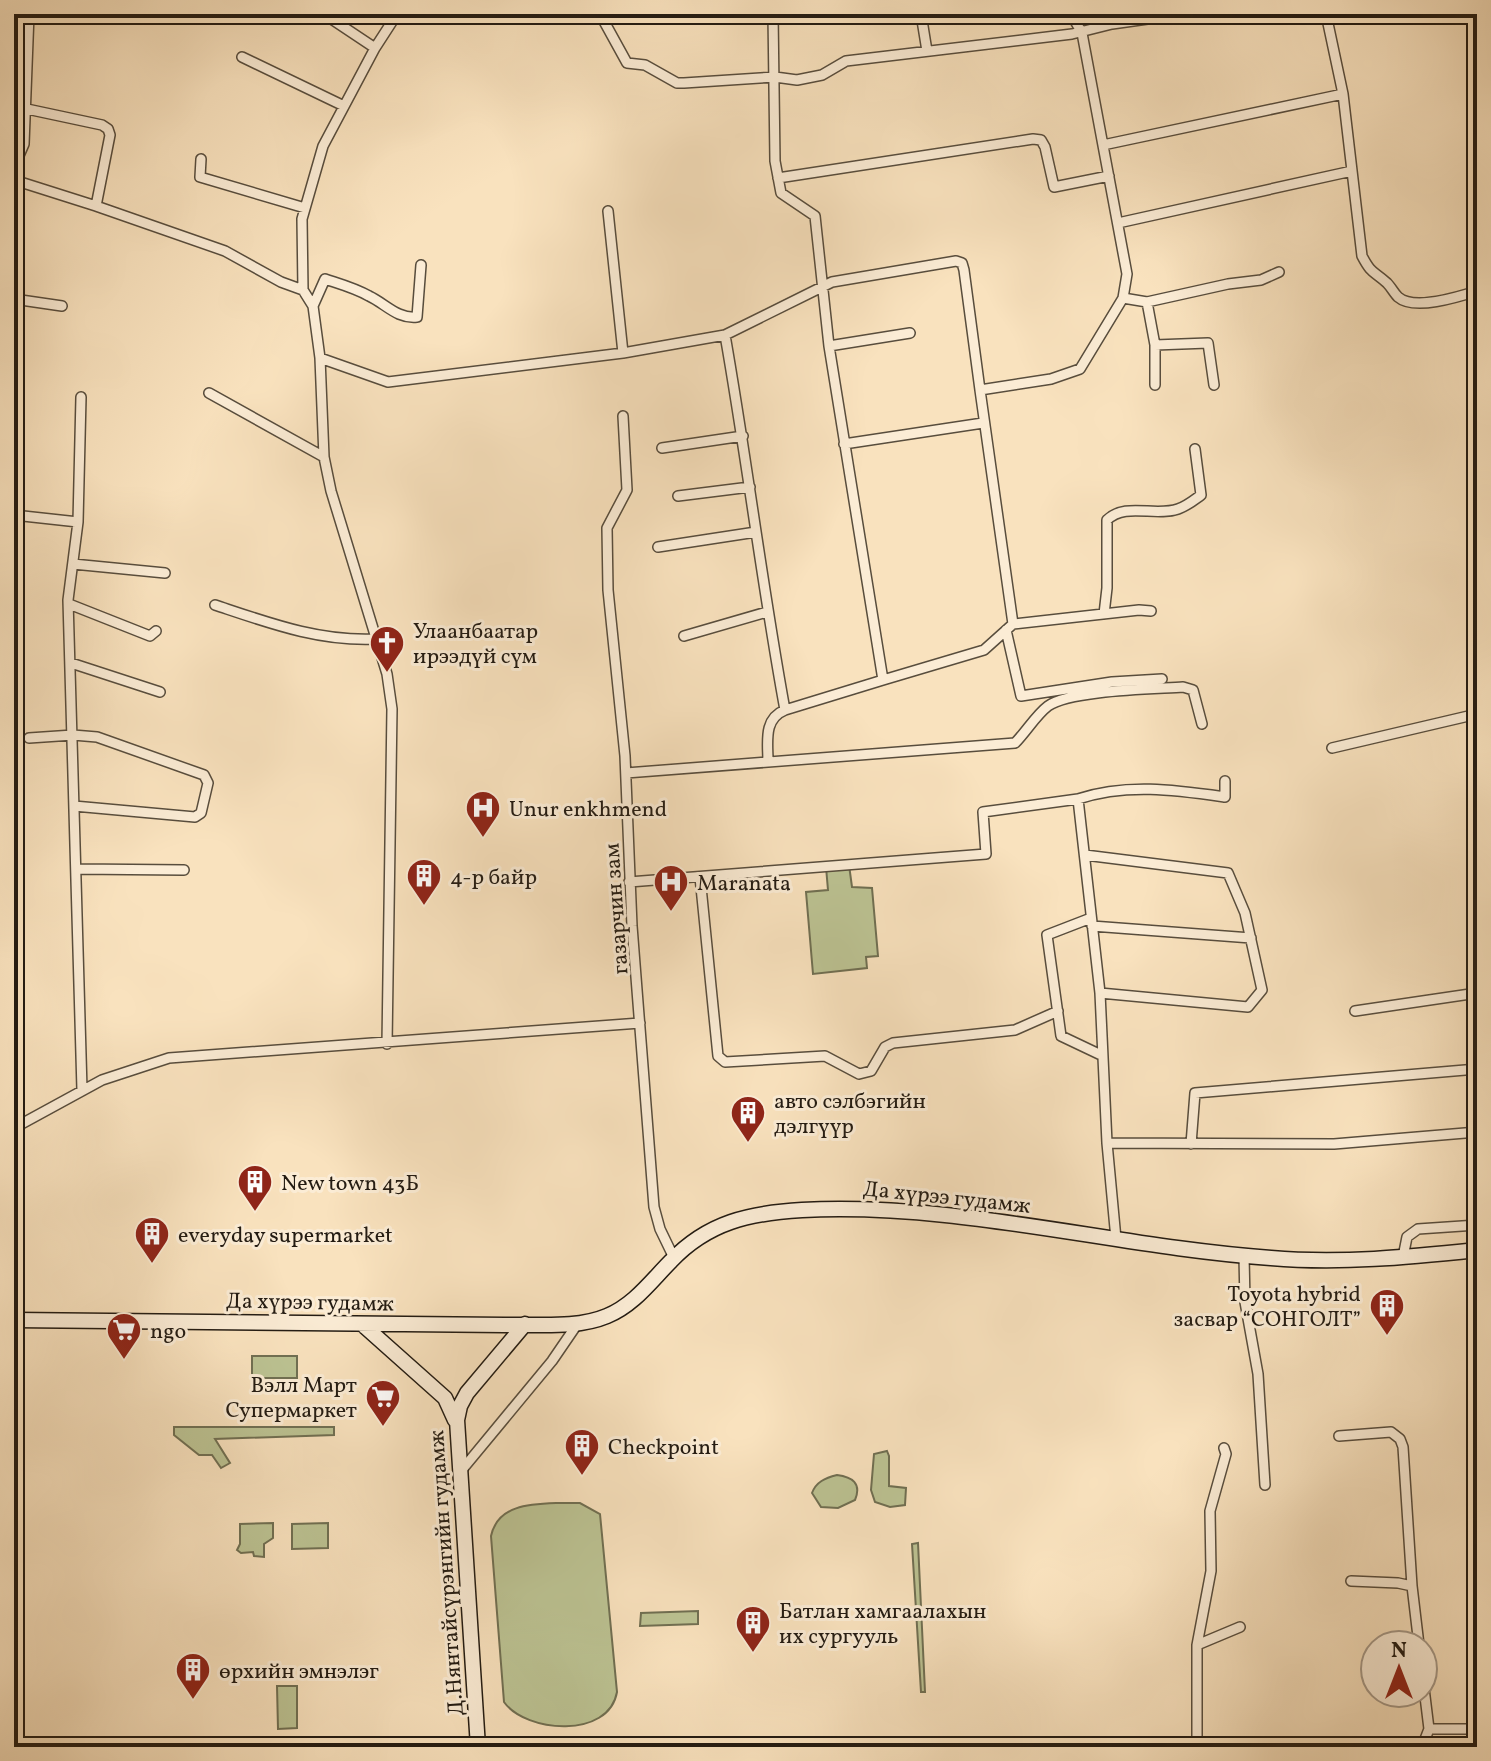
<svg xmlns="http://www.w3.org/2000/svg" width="1491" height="1761" font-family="Vollkorn,serif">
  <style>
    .green { fill: #bcc393; stroke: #706f52; stroke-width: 2 }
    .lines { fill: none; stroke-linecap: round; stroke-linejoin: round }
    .minor-casing { stroke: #584d3d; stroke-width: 12 }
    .secondary-casing { stroke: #231b12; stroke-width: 17 }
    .minor { stroke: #fbecd5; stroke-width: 9 }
    .secondary { stroke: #fbecd5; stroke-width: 14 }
    .labels { text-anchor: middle; stroke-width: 6; stroke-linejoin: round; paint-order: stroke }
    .poi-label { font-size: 22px; fill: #231b12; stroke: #fbecd5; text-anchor: start }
    .street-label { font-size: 22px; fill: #231b12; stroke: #fbecd5 }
  </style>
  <rect width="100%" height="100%" fill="#f9e2be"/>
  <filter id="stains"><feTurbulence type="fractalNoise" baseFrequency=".0025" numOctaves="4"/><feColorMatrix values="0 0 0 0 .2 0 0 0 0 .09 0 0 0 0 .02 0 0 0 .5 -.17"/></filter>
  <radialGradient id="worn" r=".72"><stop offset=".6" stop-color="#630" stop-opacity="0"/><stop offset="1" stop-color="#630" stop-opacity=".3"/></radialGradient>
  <path class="green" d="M849 865 852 887 872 888 878 956 866 957 867 968 813 974 806 892 828 890 826 867Z
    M252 1356H297V1378H252Z
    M174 1427H334V1435L215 1439 230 1463 221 1468 212 1455H199L174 1435Z
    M887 1451 889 1456V1486L906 1488 905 1505 890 1507 875 1502 871 1490 874 1454Z
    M837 1475C852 1477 862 1483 855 1500L838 1508 821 1507 812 1493C816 1482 825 1478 837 1475Z
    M559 1503H580L600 1514 617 1692C609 1739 526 1733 504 1702L491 1536C498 1504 532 1504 559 1503Z
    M273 1523V1538L264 1544V1557L254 1556 253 1552 241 1553 237 1550 240 1544V1524Z
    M328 1523V1548L292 1549V1524Z
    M918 1543 925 1692H921L912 1544Z
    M698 1611V1624L640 1626 641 1613Z
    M277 1686H297V1728L278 1729Z"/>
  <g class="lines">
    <defs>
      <path id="minor" d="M231 14 255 19 262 14
        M324 14 375 48
        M600 14 627 63 645 65 677 83H684L775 77 797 80 822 75 846 61 1072 34 1112 24 1183 14
        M773 14 775 161 781 193 815 216 829 346 883 680 984 650 1013 624 980 390 1051 379 1080 369 1123 298 1127 274 1082 33 1071 14
        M921 14 927 51
        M1326 14 1343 94 1362 256C1372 275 1373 270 1387 283 1391 287 1394 293 1398 297 1414 311 1458 297 1477 291
        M242 57 344 106
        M27 109 102 125 108 129 110 135 96 206
        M1103 145 1343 94
        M201 159 200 177 305 208
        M14 167 24 144 29 14
        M778 178 1033 139 1041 140 1045 147 1054 187 1109 176
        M14 180 96 206 225 251 281 282 303 290
        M608 211 623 353 725 335 832 282 956 261 962 263 964 270 980 390
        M1118 223 1352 171
        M1123 298 1147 302 1228 284 1261 280 1279 272
        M14 299 62 306
        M1147 302 1155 345 1208 343 1214 385
        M313 306 325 279C340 284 355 288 369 296 386 304 397 319 417 317L421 265
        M725 335C747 460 762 585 785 710L883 680
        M829 346 910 333
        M320 358 388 382 623 353
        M1155 385V345
        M209 393 324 457
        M81 397 78 522 68 600 82 1090
        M623 416 627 490 607 528 608 590 625 756 632 926 654 1207 660 1229 674 1258
        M844 444 983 423
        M662 448 743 436
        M678 496 750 487
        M14 515 78 522
        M658 547 756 532
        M73 564 165 573
        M69 604 150 636 156 631
        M215 605C269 623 320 642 377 639
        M1104 614 1107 588V520C1125 502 1155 517 1178 509 1187 506 1194 500 1201 495L1195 449
        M1013 624 1139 610 1151 611
        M1006 630 1021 696 1112 682 1162 679
        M684 636 767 612
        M71 663 160 692
        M29 738 73 735 97 737 204 775 208 783 201 813 195 817 74 806
        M1332 748 1477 714
        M768 762C768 742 763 719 785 710
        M626 773 1015 743C1026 732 1036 715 1048 706 1070 690 1154 689 1183 687L1193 690 1202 724
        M1085 855 1228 873 1245 913 1262 990 1248 1007 1100 993
        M76 869 184 870
        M700 877 718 1056 725 1062 825 1056 859 1074 871 1071 885 1047 893 1043 1015 1030 1058 1011
        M629 882 986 854 983 812 1078 799
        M1091 918 1047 935 1061 1036 1101 1055
        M1092 926 1251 938
        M1355 1011 1477 993
        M387 1044 392 709 387 674 331 491 324 457 320 358 313 306 303 290 302 219 323 146 375 48 397 14
        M14 1128 102 1080 169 1058 640 1023
        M1107 1143 1100 993 1078 799C1127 783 1175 790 1225 797V781
        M1191 1144 1195 1093 1477 1069
        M1116 1239 1107 1143 1334 1144 1477 1132
        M1244 1256 1245 1302 1258 1374 1265 1485
        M1403 1257 1407 1237 1418 1229 1477 1225
        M1339 1436 1391 1432 1400 1439 1403 1447 1412 1586
        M461 1471 552 1361 578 1323
        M1351 1581 1398 1583 1412 1586 1419 1645
        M1197 1645 1211 1571 1210 1511 1226 1454 1224 1448
        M1423 1680 1429 1729H1477
        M1197 1747V1645L1240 1627
        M1422 1747 1429 1729"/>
      <path id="secondary" d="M14 1320 505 1325C538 1324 576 1329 607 1316 634 1305 651 1281 671 1261 708 1222 750 1213 802 1210 960 1202 1114 1247 1271 1258 1340 1264 1409 1257 1477 1250
        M362 1324 445 1398 455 1420
        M478 1747 457 1420 460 1406 467 1393 525 1324"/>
    </defs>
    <use href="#minor" class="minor-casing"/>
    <use href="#secondary" class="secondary-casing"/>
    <use href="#minor" class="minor"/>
    <use href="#secondary" class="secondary"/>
  </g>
  <defs>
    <symbol id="church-pin" viewBox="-11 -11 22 30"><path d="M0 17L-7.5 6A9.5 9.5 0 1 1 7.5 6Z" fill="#8f2418" stroke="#fbecd5"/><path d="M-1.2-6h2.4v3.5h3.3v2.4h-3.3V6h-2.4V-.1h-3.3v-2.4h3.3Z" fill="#fff"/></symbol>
    <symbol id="hospital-pin" viewBox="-11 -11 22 30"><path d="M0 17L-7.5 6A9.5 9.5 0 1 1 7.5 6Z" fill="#8f2418" stroke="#fbecd5"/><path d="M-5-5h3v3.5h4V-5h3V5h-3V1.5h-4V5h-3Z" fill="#fff"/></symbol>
    <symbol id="building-pin" viewBox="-11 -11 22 30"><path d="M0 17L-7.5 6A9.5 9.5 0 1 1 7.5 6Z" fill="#8f2418" stroke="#fbecd5"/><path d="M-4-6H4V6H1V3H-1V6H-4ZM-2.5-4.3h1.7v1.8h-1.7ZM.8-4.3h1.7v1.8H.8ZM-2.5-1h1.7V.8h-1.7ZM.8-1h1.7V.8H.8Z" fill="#fff"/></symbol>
    <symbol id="supermarket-pin" viewBox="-11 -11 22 30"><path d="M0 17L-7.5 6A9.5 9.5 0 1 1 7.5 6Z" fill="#8f2418" stroke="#fbecd5"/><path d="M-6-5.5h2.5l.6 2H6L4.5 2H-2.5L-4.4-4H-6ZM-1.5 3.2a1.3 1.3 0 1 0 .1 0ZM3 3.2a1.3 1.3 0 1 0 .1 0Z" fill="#fff"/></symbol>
  </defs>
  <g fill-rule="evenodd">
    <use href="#church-pin" x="367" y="623" width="40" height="54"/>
    <use href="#hospital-pin" x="463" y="788" width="40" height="54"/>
    <use href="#building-pin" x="404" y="856" width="40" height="54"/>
    <use href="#hospital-pin" x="651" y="862" width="40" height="54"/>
    <use href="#building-pin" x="728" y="1093" width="40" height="54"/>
    <use href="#building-pin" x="235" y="1162" width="40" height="54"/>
    <use href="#building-pin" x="132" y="1214" width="40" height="54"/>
    <use href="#building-pin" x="1367" y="1286" width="40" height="54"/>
    <use href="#supermarket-pin" x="104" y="1310" width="40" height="54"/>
    <use href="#supermarket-pin" x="363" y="1377" width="40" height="54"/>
    <use href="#building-pin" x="562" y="1426" width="40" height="54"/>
    <use href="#building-pin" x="733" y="1603" width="40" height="54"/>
    <use href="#building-pin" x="173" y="1650" width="40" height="54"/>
  </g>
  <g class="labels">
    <g class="poi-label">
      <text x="413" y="638">Улаанбаатар<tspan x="413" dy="25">ирээдүй сүм</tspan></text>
      <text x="509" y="816">Unur enkhmend</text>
      <text x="450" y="884">4-р байр</text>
      <text x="697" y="890">Maranata</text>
      <text x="774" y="1108">авто сэлбэгийн<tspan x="774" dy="25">дэлгүүр</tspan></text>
      <text x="281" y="1190">New town 43Б</text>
      <text x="178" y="1242">everyday supermarket</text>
      <text x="1361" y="1301" text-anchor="end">Toyota hybrid<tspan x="1361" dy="25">засвар “СОНГОЛТ”</tspan></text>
      <text x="150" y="1338">ngo</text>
      <text x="357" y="1392" text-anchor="end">Вэлл Март<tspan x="357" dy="25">Супермаркет</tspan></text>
      <text x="608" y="1454">Checkpoint</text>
      <text x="779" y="1618">Батлан хамгаалахын<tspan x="779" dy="25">их сургууль</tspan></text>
      <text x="219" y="1678">өрхийн эмнэлэг</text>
    </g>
    <g class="street-label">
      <text transform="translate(615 909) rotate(-94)" y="8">газарчин зам</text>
      <text transform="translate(947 1196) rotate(6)" y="8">Да хүрээ гудамж</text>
      <text transform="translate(310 1301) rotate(1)" y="8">Да хүрээ гудамж</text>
      <text transform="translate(445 1573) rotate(-94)" y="8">Д.Нянтайсүрэнгийн гудамж</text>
    </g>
  </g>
  <rect width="1491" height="1761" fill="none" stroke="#f9e2be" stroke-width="48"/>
  <rect x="16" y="16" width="1459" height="1729" fill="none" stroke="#231b12" stroke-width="4"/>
  <rect x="24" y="24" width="1443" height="1713" fill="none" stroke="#231b12" stroke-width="2"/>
  <g transform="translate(1399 1669)"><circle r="38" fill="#fbecd5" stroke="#a59887" stroke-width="2"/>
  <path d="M0-6L14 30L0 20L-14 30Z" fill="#8f2418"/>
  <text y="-12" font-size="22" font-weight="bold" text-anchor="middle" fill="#231b12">N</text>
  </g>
  <rect width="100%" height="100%" filter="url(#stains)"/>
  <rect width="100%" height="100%" fill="url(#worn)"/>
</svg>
